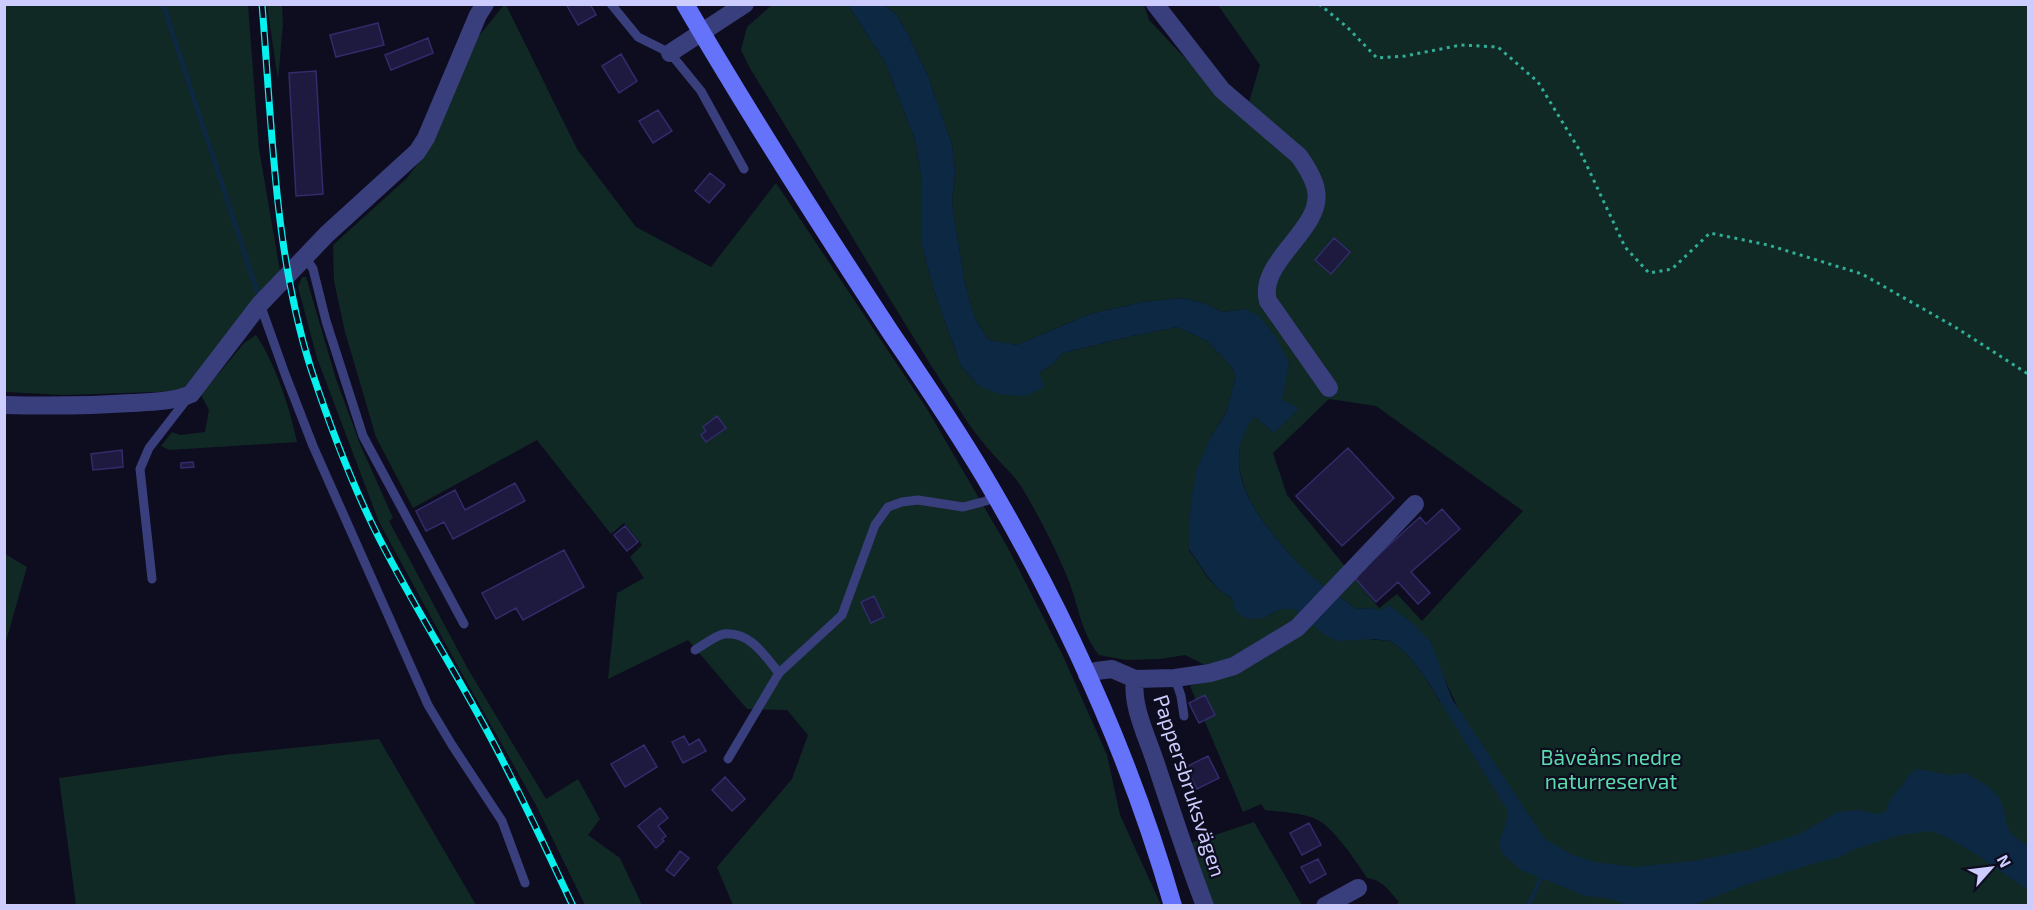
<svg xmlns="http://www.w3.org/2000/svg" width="2033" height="910" font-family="'Exo 2',sans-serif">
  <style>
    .green { fill: #102925; fill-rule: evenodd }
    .water { fill: #0d2843 }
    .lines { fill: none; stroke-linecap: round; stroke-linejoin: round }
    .stream { stroke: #0d2843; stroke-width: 4.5 }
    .building { fill: #1d193f; stroke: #312c6b; stroke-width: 1.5 }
    .path { stroke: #30ae98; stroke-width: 3; stroke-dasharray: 3 4.5; stroke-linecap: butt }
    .lane { stroke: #393e7d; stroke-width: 9 }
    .street { stroke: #393e7d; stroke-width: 18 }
    .secondary { stroke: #6573fb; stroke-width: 18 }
    .rail-casing { stroke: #06f0ed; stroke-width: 7 }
    .rail { stroke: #0e0d1f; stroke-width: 4.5; stroke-dasharray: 14; stroke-linecap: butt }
    .labels { text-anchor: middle; stroke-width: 4.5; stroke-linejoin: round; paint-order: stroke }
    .park-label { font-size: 21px; fill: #5adbac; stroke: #0e0d1f }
    .street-label { font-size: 21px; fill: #ccccfe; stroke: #0e0d1f }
  </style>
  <rect width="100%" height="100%" fill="#0e0d1f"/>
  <path class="green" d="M4 5H248L259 149 280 271 184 391 63 395 5 392Z
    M267 5H282L283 23 278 80Z
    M504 5H506L577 149 636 227 711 267 776 183 927 409 1008 548 1063 656 1107 755 1120 815 1161 905H733L717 867 792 779 808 735 787 710 747 709 688 640 608 679 617 593 644 578 630 557 642 545 624 523 611 534 537 440 413 508 376 437 345 332 334 281 333 245 406 179 428 151 478 37Z
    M772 5H848L885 62 916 142 922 182V245L934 291 961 366 978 385 1039 373 1053 364 1063 353 1132 336 1177 327 1207 341 1230 365 1236 376 1226 413 1211 437 1191 502 1189 550 1208 578 1219 590 1263 618 1280 609H1295L1310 621 1368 639 1391 641 1406 653 1425 677 1440 702 1457 706 1439 667 1431 642 1374 608 1356 609C1340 596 1320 585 1305 571 1295 561 1286 550 1277 539 1246 502 1223 461 1253 415L1274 433 1289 364 1245 309 1222 312 1206 304 1183 298 1143 302 1090 314 1017 345 989 340 975 319 965 284 952 203 955 171 952 145 928 76 908 34 897 15 884 5H1144L1149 20 1216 91 1247 109 1260 65 1218 5H2028V905H1396L1399 902C1390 892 1382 879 1367 878 1357 862 1336 832 1321 822 1309 813 1280 812 1265 810L1261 804 1243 812 1190 686 1213 680 1207 666 1185 655 1160 659 1126 660 1099 655C1082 634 1079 609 1070 584 1058 553 1041 520 1024 491 1014 474 1004 467 992 453 977 437 964 417 952 398 882 290 819 179 751 70L741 50 747 27ZM1329 399 1376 406 1523 511 1422 621 1397 594 1379 608 1287 495 1273 453Z
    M302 277H306L336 379 360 444 393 518 389 521 468 669 546 799 578 779 600 819 588 835 620 858 642 905H585L536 805 460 670 379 522 317 358 298 287Z
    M256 335C275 362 290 409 297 442L169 450 161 446 172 432 180 435 205 432 209 410 201 395 244 343Z
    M5 554 27 567 5 645Z
    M379 739 476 905H76L59 778 224 755Z
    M1254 822 1302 905H1212L1191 843Z"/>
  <path class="water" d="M848 5H884L897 15 908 34 928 76 952 145 955 171 952 203 965 284 975 319 989 340 1017 345 1090 314 1143 302 1183 298 1206 304 1222 312 1245 309 1259 316 1277 339 1289 364 1282 400 1299 408 1274 433 1254 416C1222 461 1246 502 1277 539 1286 550 1295 561 1305 570 1320 585 1340 596 1356 609L1374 608 1380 611 1389 605 1413 624 1431 642 1452 699 1477 737 1544 838 1570 854 1594 862 1634 867 1694 861 1749 850 1800 834 1838 812 1860 810 1875 814 1886 812C1889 800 1893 795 1901 787 1908 779 1906 776 1917 769L1950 775 1966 773C1975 779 1991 786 1997 795 2012 816 1996 829 2028 845V890L1974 853 1945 836 1930 831 1896 836 1855 849 1840 857 1815 863 1748 884 1693 905H1627L1607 898 1586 896 1521 870 1501 852 1499 842 1506 824 1508 811 1425 677 1406 653 1391 641 1374 639 1337 641 1325 635 1294 609H1280L1263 618 1247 619 1235 611 1232 598 1219 590 1208 577 1189 549V533L1191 502 1197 469 1211 437 1226 413 1236 376 1230 365 1207 341 1177 327 1132 336 1063 353 1053 364 1039 373 1044 387 1026 396 998 394 978 385 961 366 934 291 922 245V182L916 142 885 62Z"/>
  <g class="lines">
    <path class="stream" d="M163 4 257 291
      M1528 906 1542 876"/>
  </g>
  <path class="building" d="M566 4H590L596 15 578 25Z
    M378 23 384 45 336 57 330 35Z
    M428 38 433 53 391 70 385 55Z
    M621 54 637 81 619 93 602 66Z
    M316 71 323 194 296 196 289 73Z
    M658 110 672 131 653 143 639 121Z
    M710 173 725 185 709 203 695 191Z
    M1334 238 1350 252 1331 274 1315 260Z
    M717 416 726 428 706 442 701 435 706 431 703 427Z
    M1348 448 1394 498 1342 546 1296 496Z
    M122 450 123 467 93 470 91 454Z
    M193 462 194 467 181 468V463Z
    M515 483 525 501 453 539 444 522 426 531 416 511 455 490 465 510Z
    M1442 509 1460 529 1411 572 1430 593 1418 604 1398 582 1376 602 1354 577 1420 517 1426 524Z
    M625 526 638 542 627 551 614 535Z
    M564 550 584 587 523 620 516 608 496 619 482 593Z
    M874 596 884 617 871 623 861 602Z
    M1205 695 1215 715 1199 723 1189 703Z
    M684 736 689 745 699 739 706 751 683 763 672 742Z
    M644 745 657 767 625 787 611 764Z
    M1208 756 1219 778 1197 789 1186 767Z
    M725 777 745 799 732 811 712 790Z
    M660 808 668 818 658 826 666 836 662 839 664 841 656 848 638 826Z
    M1309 823 1321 845 1302 855 1290 833Z
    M680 851 689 858 674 876 666 870Z
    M1318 859 1326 874 1310 883 1301 867Z"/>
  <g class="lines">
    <path class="path" d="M1319 4 1347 27 1377 58 1405 56 1461 45 1498 47 1538 82 1580 151 1625 247 1649 273 1672 269 1710 233 1768 245 1862 274 1955 327 2028 374"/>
    <path class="lane" d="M611 4 638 37 670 53 701 91 744 169
      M306 258 313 269 326 321 363 436 464 624
      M260 304 285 374 313 446 428 705 452 745 502 821 525 883
      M152 579 140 469 149 448 187 399
      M695 650C704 645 714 636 724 634 750 631 765 656 779 673
      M1175 678 1181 696 1184 716
      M728 759 779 673 842 615 875 525 888 507 902 502 918 500 963 507 986 501 995 496"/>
    <path class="street" d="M1155 4 1222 90 1299 156C1306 166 1314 178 1316 190 1324 229 1257 261 1268 301L1329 388
      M670 53 745 4
      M4 405C47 406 88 406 131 403 151 402 172 402 191 394L260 304 327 234 417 152 426 138 478 15 485 4
      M1087 675 1096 671 1112 669 1135 679 1175 678 1210 673 1234 666 1297 628 1415 504
      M1135 679C1131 706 1148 739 1156 764 1172 812 1187 859 1205 906
      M1325 906 1358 888"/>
    <path class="secondary" d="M685 4C750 116 820 225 891 333 923 380 955 427 984 476 1063 610 1130 755 1173 906"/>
    <defs>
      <path id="rail" d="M262 4C272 126 274 252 311 369 329 423 349 477 374 528 406 593 445 654 480 718 514 779 543 843 573 906"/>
    </defs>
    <use href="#rail" class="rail-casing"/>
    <use href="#rail" class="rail"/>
  </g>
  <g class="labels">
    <g class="park-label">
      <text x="1611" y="765">Bäveåns nedre<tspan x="1611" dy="24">naturreservat</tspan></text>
    </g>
    <g class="street-label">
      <text transform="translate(1189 786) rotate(72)" y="7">Pappersbruksvägen</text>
    </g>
  </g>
  <rect width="2033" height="910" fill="none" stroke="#ccccfe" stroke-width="12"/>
  <g transform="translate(1991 868) rotate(62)" stroke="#0e0d1f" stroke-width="4.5" paint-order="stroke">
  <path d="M0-4.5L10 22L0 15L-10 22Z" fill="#ccccfe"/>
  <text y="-9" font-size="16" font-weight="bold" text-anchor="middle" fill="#ccccfe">N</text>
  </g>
</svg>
